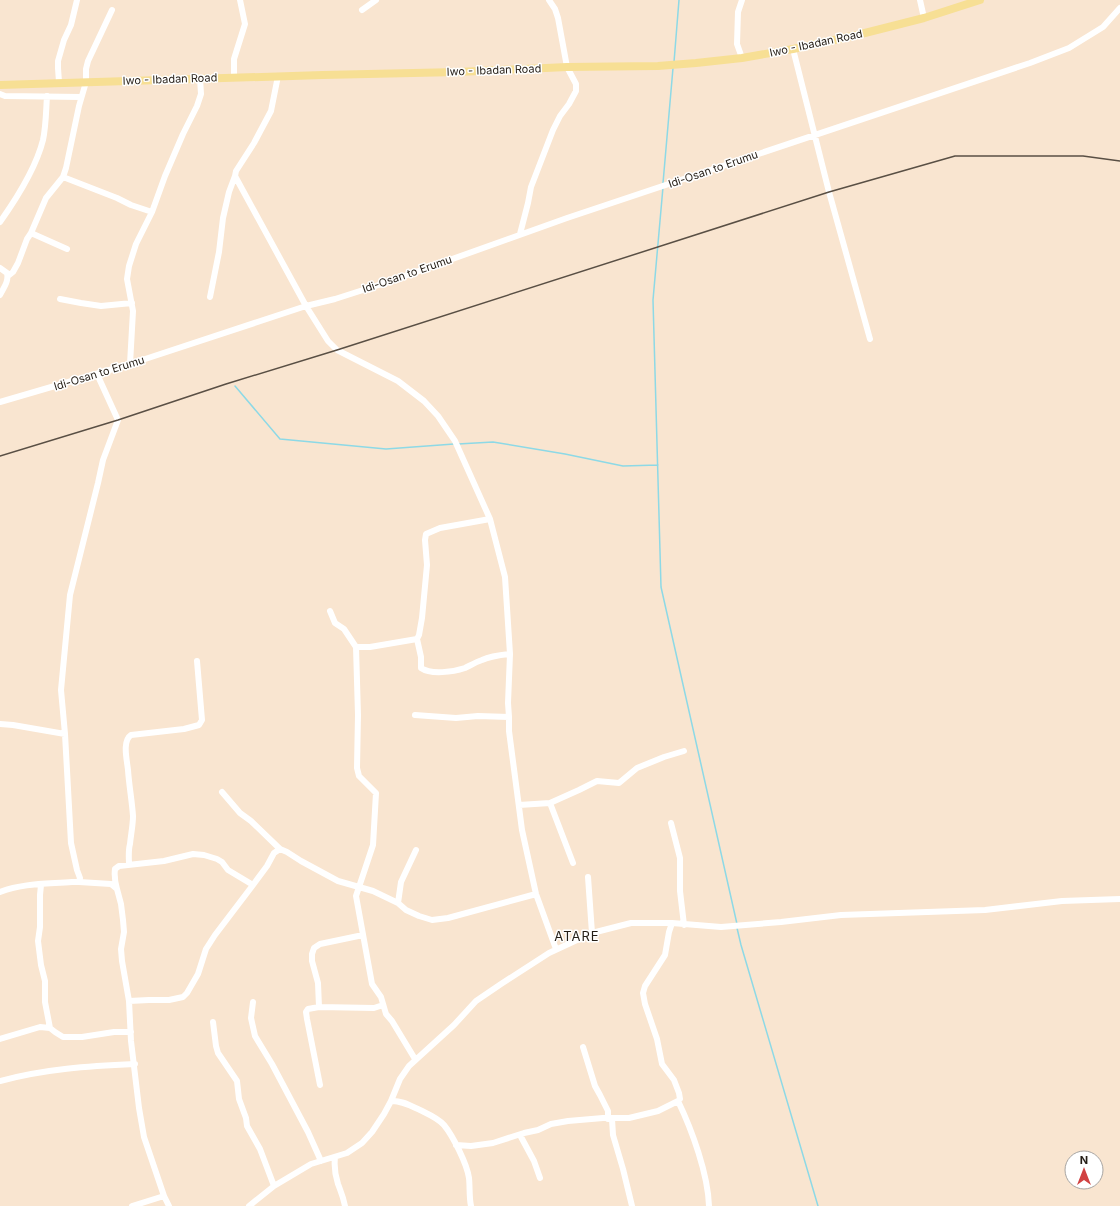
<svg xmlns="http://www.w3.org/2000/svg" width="1120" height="1206" font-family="Inter,sans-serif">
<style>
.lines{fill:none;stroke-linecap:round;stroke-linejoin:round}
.stream{stroke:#8dd9e6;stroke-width:1.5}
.minor{stroke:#fff;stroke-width:6}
.major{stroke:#f7df94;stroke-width:8}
.rail{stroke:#594f44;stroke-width:1.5}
.labels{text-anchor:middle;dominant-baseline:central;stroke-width:3;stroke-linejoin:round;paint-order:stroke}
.street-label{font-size:11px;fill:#251e16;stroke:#fff}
.quarter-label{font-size:13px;letter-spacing:1px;fill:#251e16;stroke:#fff}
</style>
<rect width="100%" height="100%" fill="#f9e5d0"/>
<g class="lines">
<path class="stream" d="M674 62 679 0
M663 183 673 68
M663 187 653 300 661 587 737 924
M235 386 280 439 386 449 454 444
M458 444 493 442 565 454 623 466 658 465
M737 928 741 945 818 1206"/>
<path class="minor" d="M742 0 738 12 737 44 742 58
M920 0 924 18
M362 10 376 0
M793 49 829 192 870 339
M278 76 271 111 254 143 236 171 235 176 306 306 328 341 337 350 398 381 424 401 438 416 455 441 490 519 505 577 510 654 508 703 509 717V731L522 830 536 894 556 949
M234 77V59L245 24 240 0
M59 82 58 68V61L64 40 71 25 77 0
M0 94 5 96 81 97
M63 177 117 198 131 205 152 212
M0 222C17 198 36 168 43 140 46 126 46 111 47 96
M31 233 67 249
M520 234 528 203 531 187 553 130 560 116 569 104 576 91V84L567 67 558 18 555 9 549 0
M0 268 7 273C9 281 4 287 0 295
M8 276 13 272 18 263 27 239 31 233 46 198 63 177 66 168 79 106 86 82V69L88 61 112 10
M210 297 219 252 223 218 229 192 235 176
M60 299 81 303 101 306 132 303
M130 364 133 311 127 279 129 266 136 244 152 212 165 176 183 134 197 106 201 94 200 78
M0 402 130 364 306 306 335 299 388 282 567 218 1030 63 1069 48 1103 27 1120 8
M330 611 335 623 344 629 356 647H370L417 639 419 635 422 618 427 565 425 540 426 534 440 528 490 519
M417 639 421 657V668C431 675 453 672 465 668 471 665 476 662 482 660 491 656 501 655 510 654
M356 647 358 715 357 768 359 776 376 793 373 845 356 896 372 984 381 997 386 1014 392 1021 415 1059
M415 715 456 718 478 716 509 717
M0 724 13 725 65 734 61 690 70 595 98 483 103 460 118 420 97 374
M65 734 71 843 77 870 80 878 79 882 111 884 117 889 121 904 123 920 124 932 121 949 122 961 129 1001 131 1041 139 1108 144 1137 164 1196 169 1206
M222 792 240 813 251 821 280 849 287 852 301 861 338 881 373 891 398 903 406 910 419 916 432 920 448 918 536 894
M550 803 573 863
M519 805 550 803 579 790 597 781 619 783 637 768 664 757 684 751
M671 823 680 858V891L684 925
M129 865C129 858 128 851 130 844 131 834 133 825 133 816 132 801 129 785 128 770 127 760 122 741 131 735L184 729 199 725 202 720 197 661
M588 877 592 933
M41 885 40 895V927L38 941 41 965 45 981V1002L50 1028
M117 889C115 882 114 876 115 869L119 866 164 861 193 854 204 855 217 859 222 862 228 870 253 885
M0 892C22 883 49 884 72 882H79
M398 903 401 882 416 850
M129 1001 149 1000H169L183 997 187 993 198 974 206 949 215 935 253 885 267 866 274 853 280 849
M253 1002 251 1018 255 1036 272 1064 308 1132 321 1161
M319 1007 318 983 312 961V954L314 948 320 944 363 935
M213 1022 216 1046 218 1053 237 1081 239 1099 246 1118 247 1126 260 1149 274 1186
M0 1039 40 1027 50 1028 55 1032 63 1037H82L114 1032H131
M583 1047 595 1086 600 1095 608 1111V1119
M0 1081C45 1069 88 1066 135 1064
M320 1085 307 1019 306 1012 308 1009 319 1007 374 1008 383 1005
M391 1101C401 1100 411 1106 420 1110 428 1114 438 1118 444 1125 453 1136 467 1164 469 1178 470 1187 469 1197 471 1206
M678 1101C692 1130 708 1174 709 1206
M612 1119 613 1135 623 1169 632 1206
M520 1135 534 1161 540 1178
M456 1145 471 1146 493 1143 524 1133 538 1130 551 1124 568 1121 603 1118H629L658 1111 678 1101 680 1099 679 1093 674 1080 662 1064 657 1039 645 1004 643 993 645 986 665 955 669 932 672 923
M335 1157C334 1166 335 1175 338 1184 341 1192 343 1196 345 1206
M132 1206 164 1196
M249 1206 274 1186 311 1164 347 1153 362 1143 372 1132 384 1114 391 1101 400 1079 409 1066 454 1025 476 1001 501 984 549 953 592 933 631 923H672L721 927 781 922 841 915 985 910 1062 901 1120 899"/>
<path class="major" d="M0 85 323 75 458 72 567 67 658 66 696 63 742 58 793 49 857 35 924 18 980 0"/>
<path class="rail" d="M0 456 118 420 226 384 337 350 829 192 955 156H1083L1120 161"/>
</g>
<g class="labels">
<g class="street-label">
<text transform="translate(816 43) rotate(-12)">Iwo - Ibadan Road</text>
<text transform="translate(494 70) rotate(-2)">Iwo - Ibadan Road</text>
<text transform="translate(170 79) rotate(-2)">Iwo - Ibadan Road</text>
<text transform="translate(713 169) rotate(-19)">Idi-Osan to Erumu</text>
<text transform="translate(407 274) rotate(-19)">Idi-Osan to Erumu</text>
<text transform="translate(99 373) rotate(-17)">Idi-Osan to Erumu</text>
</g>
<g class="quarter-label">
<text x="577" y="936">ATARE</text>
</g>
</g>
<g transform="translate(1084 1170)"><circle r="19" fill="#ffffff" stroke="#a8a5a2"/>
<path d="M0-3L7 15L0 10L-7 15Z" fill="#d14242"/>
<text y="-6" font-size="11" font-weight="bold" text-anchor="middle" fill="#251e16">N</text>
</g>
</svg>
